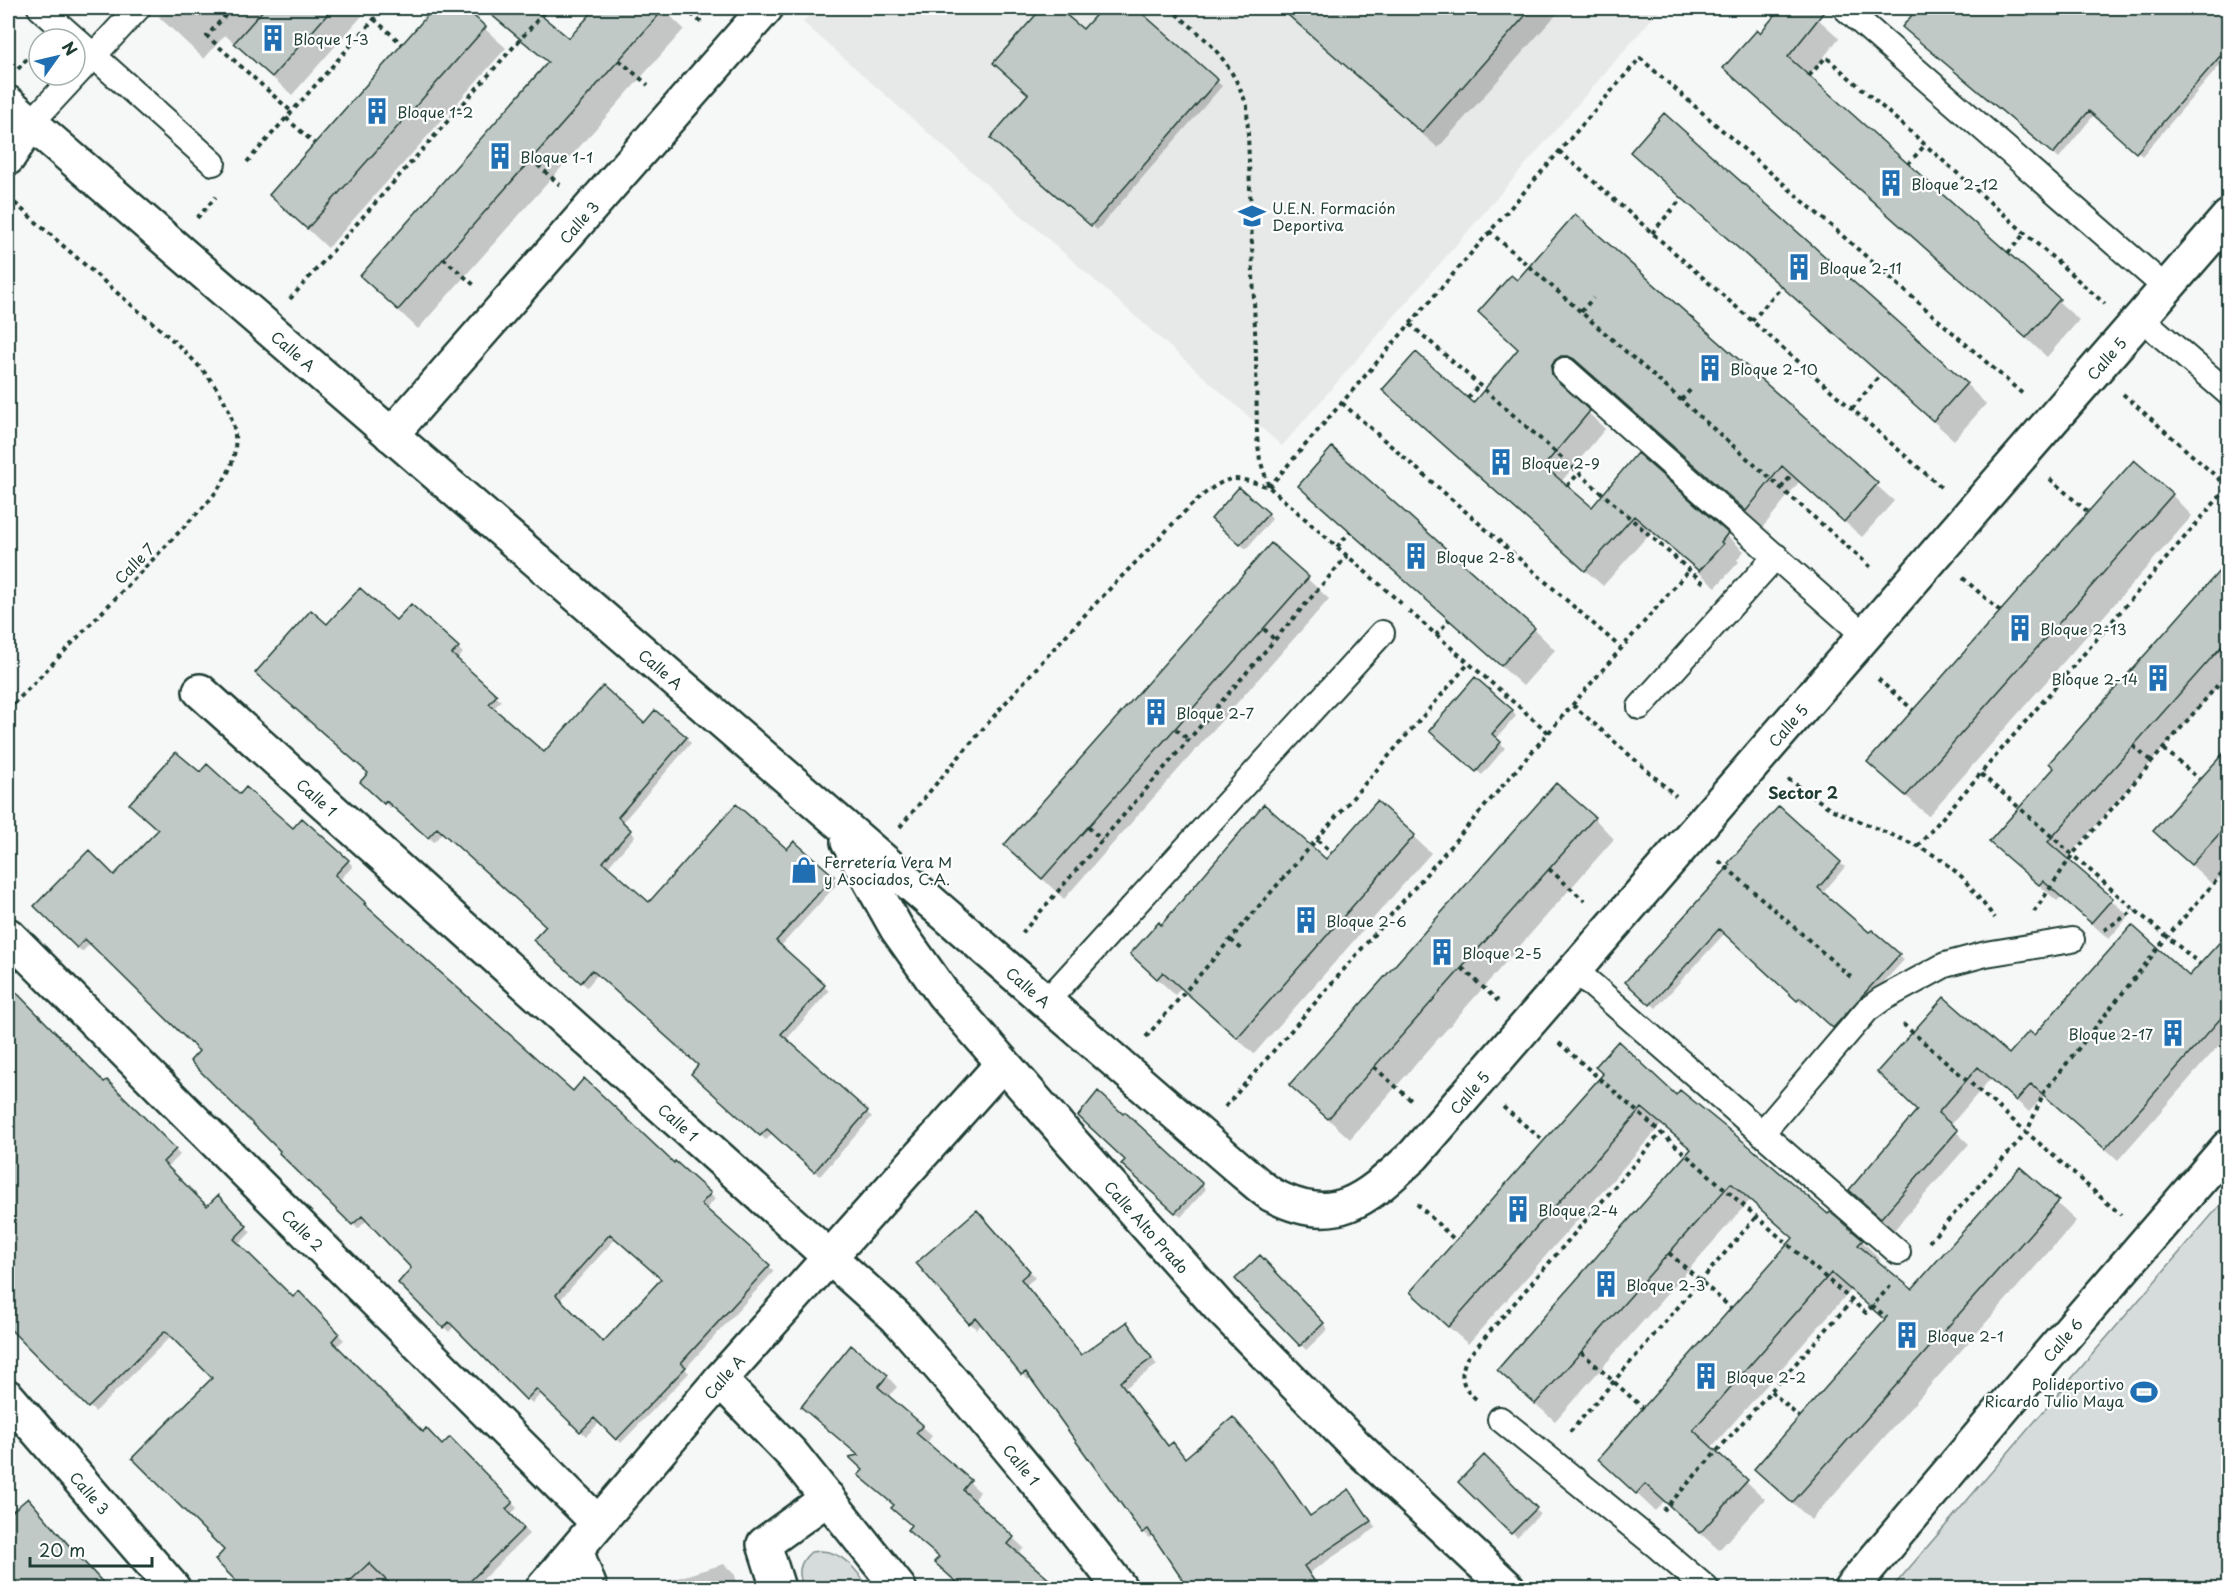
<svg xmlns="http://www.w3.org/2000/svg" width="2236" height="1596" font-family="'Playpen Sans',sans-serif">
<style>
.built{fill:#e6e9e8}
.green{fill:#d6dcdb;stroke:#7a8c88;stroke-width:1.5}
.shadow{fill:#0003;fill-rule:evenodd}
.building{fill:#c0c9c6;stroke:#1f3d34;stroke-width:1.5;fill-rule:evenodd}
.lines{fill:none;stroke-linecap:round;stroke-linejoin:round}
.lane-casing{stroke:#1f3d34;stroke-width:28}
.street-casing{stroke:#1f3d34;stroke-width:38}
.path{stroke:#1f3d34;stroke-width:4;stroke-dasharray:4.5 4.5;stroke-linecap:butt}
.lane{stroke:#fff;stroke-width:24}
.street{stroke:#fff;stroke-width:33}
.labels{text-anchor:middle;dominant-baseline:central;stroke-width:4.5;stroke-linejoin:round;paint-order:stroke}
.poi-label{font-size:15px;fill:#1f3d34;stroke:#fff;text-anchor:start}
.street-label{font-size:15px;fill:#1f3d34;stroke:#fff}
.neighbourhood-label{font-size:16px;font-weight:bold;fill:#1f3d34;stroke:#fff}
</style>
<rect width="100%" height="100%" fill="#f6f7f7"/>
<filter id="ink" filterUnits="userSpaceOnUse"><feTurbulence type="fractalNoise" baseFrequency=".0167" numOctaves="2"/><feDisplacementMap in="SourceGraphic" scale="12" xChannelSelector="R" yChannelSelector="G"/><feConvolveMatrix kernelMatrix="1 2 1 2 8 2 1 2 1" color-interpolation-filters="sRGB"/></filter>
<g filter="url(#ink)">
<path class="built" d="M816 8H1661L1282 446 803 22Z"/>
<path class="green" d="M2228 1196V1588H1892Z
M820 1551C843 1551 857 1571 869 1588H803C798 1573 798 1563 811 1552Z"/>
<path class="shadow" d="M167 8H369L292 95 225 35 204 59 159 17Z
M436 8H462L506 48 328 248 271 195Z
M501 8H529L569 41 598 8H662L684 29 418 329 362 276 549 64 494 15Z
M1044 8H1056L1084 31 1104 8H1133L1222 86 1097 230 997 143 1030 94 995 63Z
M1280 8H1562L1438 148Z
M1783 8H1806L1839 38 1808 77 2079 320 2047 357 1725 68 1761 35Z
M1920 8H2228V56L2142 156 2094 115 2059 158 1904 27Z
M1653 172 1966 384 1986 404 1954 440Z
M1575 216 1894 501 1862 537 1799 482 1763 527 1593 376 1587 373H1578L1568 384V393L1605 429 1561 482 1592 509 1638 455 1744 551 1737 560 1739 562 1716 587 1651 532 1603 586 1401 407 1474 405 1520 350 1517 282Z
M2228 462V473L2223 468Z
M1300 486 1534 629 1555 650 1523 686Z
M2172 495 2192 516 1928 816 1869 762Z
M1268 514 1272 519 1246 549 1217 524Z
M1271 545 1329 599 1064 899 1006 845Z
M2228 563V675L2066 859 2129 916 2109 939 2061 897 2057 901 1991 842Z
M397 622 458 648 463 653 457 660 501 701 493 709 544 754 645 725 686 738 691 743 622 823 635 836 607 868 649 904 787 851 794 843 838 883 780 947 829 991 786 1040 872 1117 820 1176 773 1133 766 1140 698 1079 700 1066 598 974 587 987 540 945 548 926 443 832 434 842 392 805 390 808 362 782 370 773 327 626Z
M1512 711 1516 716 1496 739 1505 748 1482 775 1436 735Z
M2228 748V867L2213 885 2155 831Z
M200 775 240 796 293 831 348 861 353 866 339 881 368 910 573 1093 674 1165 710 1194 715 1199 705 1210 774 1271 685 1369 689 1373 621 1443 600 1422 586 1436 542 1393 532 1403 454 1326 449 1332 400 1283 413 1268 368 1219 358 1229 281 1153 283 1151 201 1051 91 943 82 952 36 906 115 877 159 830ZM616 1238 662 1279 603 1344 559 1301Z
M1377 803 1431 853 1254 1054 1181 988 1175 995 1149 971 1161 927 1326 861Z
M1594 818 1614 839 1350 1139 1291 1085Z
M1840 863 1845 867 1822 894 1870 935 1872 932 1904 960 1838 1032 1805 1002 1803 1005 1725 933 1656 1008 1627 982 1732 865Z
M2228 934V1035L2118 1160 2045 1095 2029 1112 1991 1078 1950 1126 1969 1144 1894 1230 1863 1202 1919 1110 1879 1072 2010 1056 2034 1037 2189 979Z
M8 986 104 1084 107 1082 180 1155 167 1168 207 1208 218 1198 251 1232 238 1245 293 1299 299 1293 344 1340 336 1347 423 1434 442 1447 450 1439 517 1508 510 1515 529 1534 474 1588H246L217 1560 226 1550 214 1378 171 1336 95 1412 8 1325Z
M1605 1074 1676 1097 1862 1241 1880 1259 1878 1262 1913 1291 2020 1169 2076 1221 1811 1520 1756 1469 1886 1321 1851 1290 1711 1448 1765 1499 1719 1550 1664 1501 1655 1511 1600 1459 1794 1239 1750 1200 1555 1421 1517 1388 1692 1151 1661 1125 1468 1344 1430 1311Z
M1125 1114 1206 1189 1181 1217 1123 1164 1127 1160 1123 1116Z
M983 1218 1035 1278 1026 1285 1082 1357 1132 1330 1157 1365 1125 1388 1169 1447 1186 1460 1271 1462 1311 1517 1349 1491 1354 1497 1376 1528 1309 1573 1320 1588H1190L1154 1535 1149 1538 1143 1532 1032 1377 1028 1380 1022 1374 982 1324 976 1329 970 1323 919 1263Z
M1260 1257 1328 1329 1306 1350 1238 1279Z
M887 1376 897 1387 888 1397 932 1436 926 1444 980 1492 973 1501 1024 1548 1018 1554 1057 1588H954L951 1585 955 1580 940 1558 909 1530 912 1526 864 1471 859 1456 803 1407Z
M1484 1457 1540 1514 1517 1537 1461 1482Z
M27 1500 33 1506 107 1588H8V1517Z
M724 1564 735 1575 738 1588H658L657 1584Z"/>
<path class="building" d="M265 8H333L272 77 234 43Z
M434 8H465L486 27 307 229 269 195Z
M483 8H532L569 38 596 8H665L398 310 360 276 548 62Z
M1042 8H1058L1083 29 1102 8H1136L1218 80 1091 226 990 138 1028 94 993 63Z
M1280 8H1532L1422 133Z
M1781 8H1827L1788 57 2060 299 2026 338 1723 68 1757 30 1760 33Z
M1918 8H2229V46L2136 153 2089 111 2053 154 1902 27Z
M1664 113 1967 383 1933 421 1630 152Z
M1575 214 1878 483 1844 522 1782 466 1746 511 1574 359 1568 356H1561L1555 360 1551 367 1552 375 1590 411 1544 466 1592 507 1637 453 1728 533 1721 542 1723 544 1699 571 1634 516 1585 571 1382 390 1416 352 1473 403 1518 349 1478 312 1511 275 1517 280Z
M1332 447 1535 628 1501 666 1298 486Z
M2134 460 2173 494 1906 796 1867 762Z
M1239 487 1269 513 1240 545 1211 519Z
M1271 543 1309 577 1042 879 1004 845Z
M2229 560V638L2048 842 2113 898 2091 923 2043 881 2039 885 1989 842 2054 768 2049 763Z
M360 588 396 620 411 604 459 647 452 654 497 695 489 704 544 752 603 686 644 723 655 710 687 737 618 817 631 830 603 862 649 902 736 804 787 849 794 841 834 876 776 941 825 985 781 1034 868 1111 814 1172 767 1129 760 1136 691 1074 698 1065 592 970 581 983 533 940 546 926 437 828 428 838 386 801 384 804 360 782 368 773 255 673 311 610 327 624Z
M1475 677 1513 710 1492 734 1501 742 1476 772 1429 731Z
M2229 747V823L2191 865 2153 831Z
M176 752 200 772 207 764 240 794 246 787 293 828 302 818 349 860 335 875 366 903 364 904 573 1091 584 1078 674 1163 675 1161 711 1193 701 1204 770 1265 681 1363 686 1367 616 1440 594 1418 580 1432 536 1389 526 1400 449 1322 443 1328 398 1283 411 1268 362 1216 352 1225 279 1153 280 1151 190 1061 199 1051 85 939 77 948 34 906 89 850 114 875 158 830 129 804ZM610 1234 661 1279 603 1342 556 1295Z
M1556 783 1595 817 1328 1119 1289 1085Z
M1377 801 1415 835 1237 1038 1163 972 1157 979 1130 954 1159 922 1161 925 1264 804 1326 859Z
M1779 806 1841 862 1818 888 1869 932 1872 930 1900 954 1833 1028 1800 998 1797 1001 1719 929 1650 1005 1625 982 1730 865 1728 863Z
M2132 925 2189 976 2229 932V1009L2105 1149 2031 1084 2016 1101 1978 1067 1938 1113 1958 1130 1881 1218 1849 1190 1917 1110 1877 1072 1944 997 2009 1054 2029 1031 2034 1035Z
M8 984 104 1082 107 1080 176 1149 163 1162 207 1206 218 1195 247 1226 234 1239 293 1297 299 1291 339 1333 332 1341 423 1432 426 1428 442 1445 450 1437 513 1502 506 1509 524 1528 463 1588H394L369 1563 343 1588H243L215 1560 224 1550 132 1458 212 1378 165 1331 88 1408 8 1327Z
M1618 1041 1676 1095 1680 1090 1750 1147 1828 1214 1830 1212 1863 1240 1858 1245 1912 1289 2020 1167 2059 1201 1792 1503 1754 1469 1885 1320 1831 1273 1693 1430 1748 1480 1700 1533 1645 1484 1636 1494 1598 1459 1793 1238 1731 1183 1535 1404 1497 1370 1691 1149 1642 1108 1448 1327 1410 1292 1603 1074 1595 1067Z
M1098 1091 1123 1114 1125 1112 1203 1184 1175 1213 1121 1164 1125 1160 1078 1116Z
M977 1210 1030 1271 1021 1279 1081 1355 1127 1322 1152 1358 1120 1382 1168 1446 1173 1442 1185 1458 1233 1417 1270 1461 1271 1460 1310 1516 1349 1489 1371 1521 1304 1566 1319 1588H1188L1148 1529 1142 1533 1026 1372 1021 1375 976 1318 969 1324 916 1263Z
M1260 1255 1324 1323 1300 1346 1235 1279Z
M851 1345 888 1375 878 1387 923 1425 916 1433 971 1480 963 1490 1014 1537 1008 1544 1059 1588H963L934 1562 939 1557 907 1530 911 1525 891 1508 894 1505 858 1475 863 1470 849 1457 858 1455 801 1407Z
M1484 1455 1537 1508 1511 1534 1458 1482Z
M28 1498 73 1550 108 1588H8V1515Z"/>
<g class="lines">
<defs>
<path id="lane" d="M40 8 75 39
M1846 9 2166 288
M75 39 213 163
M31 123 138 8
M2141 318 2228 393
M1565 370 1865 636
M1640 707 1776 556
M1575 970 1898 1252
M1046 1002 1382 633
M1762 1133 1867 1010 1882 999 1945 965 1986 954 2072 940
M1500 1419 1659 1548 1706 1588"/>
<g id="street">
<path id="s1" d="M8 103 1243 1172C1252 1179 1262 1189 1272 1195 1337 1229 1367 1198 1414 1155L2228 217"/>
<path d="M8 158 31 123"/>
<path id="s2" d="M391 435 766 8"/>
<path id="s3" d="M200 691 896 1317C974 1405 1049 1494 1120 1588"/>
<path id="s4" d="M848 842 897 929 943 994 1072 1142 1220 1308 1357 1447 1508 1588"/>
<path id="s5" d="M8 935 598 1523"/>
<path d="M720 1380 792 1454 899 1588"/>
<path id="s6" d="M8 1397 173 1588"/>
<path d="M576 1550 590 1588"/>
<path id="s7" d="M543 1588 720 1380 1003 1063"/>
<path d="M778 1588 764 1544 828 1498"/>
<path id="s8" d="M1851 1588 2032 1374 2228 1147"/>
</g>
</defs>
<use href="#lane" class="lane-casing"/>
<use href="#street" class="street-casing"/>
<path class="path" d="M232 8 207 36 292 112
M684 8 703 24
M1169 8C1208 40 1229 57 1247 106L1256 357 1257 437 1260 460 1269 487
M374 19 402 44
M619 60 648 85
M18 69 37 47
M1809 76 1826 57 2105 304
M286 118 314 143
M1559 151 1943 489
M531 159 560 185
M247 162 384 8
M1908 164 1925 145
M8 197C46 231 84 264 122 297 157 327 215 370 230 414 243 450 231 474 208 502L8 710
M197 218 216 197
M1489 231 1874 570
M1652 233 1682 198
M2008 253 2025 233
M443 258 474 285
M290 299 548 8
M1581 312 1593 298
M1752 321 1782 286
M1410 324 1705 584
M2123 394 2228 487
M1468 398 1479 385
M1681 400 1693 387
M1342 403 1621 648
M1852 409 1881 374
M2050 479 2088 512
M1567 486 1579 473
M1269 487 1640 58 2025 396
M1781 488 1792 475
M1337 547 1350 532
M1963 578 2000 611
M1409 611 1549 733
M1264 629 1275 640
M1436 635 1449 620
M2221 647 2228 654
M1878 679 1913 710
M1573 705 1676 796
M1176 729 1189 740
M2133 746 2152 762
M2164 749 2199 779
M1981 774 2135 910 2200 964
M1788 779 1831 809 1918 846 1942 860 1962 877 1995 918
M900 827C980 731 1061 636 1150 548 1169 529 1200 491 1225 481 1238 475 1256 484 1269 487L1402 604
M1088 827 1102 840
M1317 840 1331 852
M1918 846 2228 487
M1719 861 1853 979
M1549 869 1585 901
M2034 912 2073 854 2228 673
M2104 930 2135 910
M1022 933 1347 556
M1231 940 1244 951
M1462 968 1498 1001
M1903 1024 2121 1215
M1146 1037 1469 663
M1559 1043 1866 1313 1892 1284
M1374 1067 1412 1101
M1225 1107 1689 570
M1503 1107 1544 1141
M1417 1204 1456 1241
M1929 1242 2027 1132 2044 1092 2167 937 2228 867
M1669 1253 1731 1308
M1872 1305 1887 1318
M1581 1352 1643 1408
M1771 1391 1799 1417
M1476 1399C1461 1386 1459 1375 1467 1358L1661 1133
M1570 1432 1756 1217
M1663 1511 1851 1302"/>
<use href="#lane" class="lane"/>
<use href="#street" class="street"/>
</g>
</g>
<defs>
<symbol id="building-bare" viewBox="-9 -9 18 18"><path d="M-4-6H4V6H1V3H-1V6H-4ZM-2.5-4.3h1.7v1.8h-1.7ZM.8-4.3h1.7v1.8H.8ZM-2.5-1h1.7V.8h-1.7ZM.8-1h1.7V.8H.8Z" fill="#1f6fb2" stroke="#fff" stroke-width="2.5" paint-order="stroke"/></symbol>
<symbol id="school-bare" viewBox="-9 -9 18 18"><path d="M0-5L7-2L0 1L-7-2ZM-4 1L0 2.5L4 1V4Q0 6-4 4Z" fill="#1f6fb2" stroke="#fff" stroke-width="2.5" paint-order="stroke"/></symbol>
<symbol id="shop-bare" viewBox="-9 -9 18 18"><path d="M-5-2.5h2.3a2.7 3.5 0 0 1 5.4 0H5L5.5 6h-11ZM-1.5-2.5h3a1.5 2.3 0 0 0-3 0Z" fill="#1f6fb2" stroke="#fff" stroke-width="2.5" paint-order="stroke"/></symbol>
<symbol id="stadium-bare" viewBox="-9 -9 18 18"><path d="M0-5a6.5 5 0 1 0 0 10a6.5 5 0 1 0 0-10ZM-3.5-1.8h7v3.6h-7Z" fill="#1f6fb2" stroke="#fff" stroke-width="2.5" paint-order="stroke"/></symbol>
</defs>
<g fill-rule="evenodd">
<use href="#building-bare" x="254" y="19" width="38" height="38"/>
<use href="#building-bare" x="358" y="92" width="38" height="38"/>
<use href="#building-bare" x="481" y="137" width="38" height="38"/>
<use href="#building-bare" x="1872" y="164" width="38" height="38"/>
<use href="#school-bare" x="1233" y="197" width="38" height="38"/>
<use href="#building-bare" x="1780" y="248" width="38" height="38"/>
<use href="#building-bare" x="1691" y="349" width="38" height="38"/>
<use href="#building-bare" x="1482" y="443" width="38" height="38"/>
<use href="#building-bare" x="1397" y="537" width="38" height="38"/>
<use href="#building-bare" x="2001" y="609" width="38" height="38"/>
<use href="#building-bare" x="2139" y="659" width="38" height="38"/>
<use href="#building-bare" x="1137" y="693" width="38" height="38"/>
<use href="#shop-bare" x="785" y="851" width="38" height="38"/>
<use href="#building-bare" x="1287" y="901" width="38" height="38"/>
<use href="#building-bare" x="1423" y="933" width="38" height="38"/>
<use href="#building-bare" x="2154" y="1014" width="38" height="38"/>
<use href="#building-bare" x="1499" y="1190" width="38" height="38"/>
<use href="#building-bare" x="1587" y="1265" width="38" height="38"/>
<use href="#building-bare" x="1888" y="1316" width="38" height="38"/>
<use href="#building-bare" x="1687" y="1357" width="38" height="38"/>
<use href="#stadium-bare" x="2125" y="1373" width="38" height="38"/>
</g>
<g class="labels">
<g class="poi-label">
<text x="293" y="38">Bloque 1-3</text>
<text x="397" y="111">Bloque 1-2</text>
<text x="520" y="156">Bloque 1-1</text>
<text x="1911" y="183">Bloque 2-12</text>
<text x="1272" y="207">U.E.N. Formación<tspan x="1272" dy="17">Deportiva</tspan></text>
<text x="1819" y="267">Bloque 2-11</text>
<text x="1730" y="368">Bloque 2-10</text>
<text x="1521" y="462">Bloque 2-9</text>
<text x="1436" y="556">Bloque 2-8</text>
<text x="2040" y="628">Bloque 2-13</text>
<text x="2138" y="678" text-anchor="end">Bloque 2-14</text>
<text x="1176" y="712">Bloque 2-7</text>
<text x="824" y="861">Ferretería Vera M<tspan x="824" dy="17">y Asociados, C.A.</tspan></text>
<text x="1326" y="920">Bloque 2-6</text>
<text x="1462" y="952">Bloque 2-5</text>
<text x="2153" y="1033" text-anchor="end">Bloque 2-17</text>
<text x="1538" y="1209">Bloque 2-4</text>
<text x="1626" y="1284">Bloque 2-3</text>
<text x="1927" y="1335">Bloque 2-1</text>
<text x="1726" y="1376">Bloque 2-2</text>
<text x="2124" y="1383" text-anchor="end">Polideportivo<tspan x="2124" dy="17">Ricardo Tulio Maya</tspan></text>
</g>
<g class="street-label">
<text stroke="none"><textPath href="#s2" startOffset="284">Calle 3</textPath></text>
<text stroke="none"><textPath href="#s1" startOffset="378">Calle A</textPath></text>
<text stroke="none"><textPath href="#s1" startOffset="2888">Calle 5</textPath></text>
<text transform="translate(134 563) rotate(-46)">Calle 7</text>
<text stroke="none"><textPath href="#s1" startOffset="864">Calle A</textPath></text>
<text stroke="none"><textPath href="#s1" startOffset="2402">Calle 5</textPath></text>
<text stroke="none"><textPath href="#s3" startOffset="158">Calle 1</textPath></text>
<text stroke="none"><textPath href="#s1" startOffset="1350">Calle A</textPath></text>
<text stroke="none"><textPath href="#s1" startOffset="1916">Calle 5</textPath></text>
<text stroke="none"><textPath href="#s3" startOffset="644">Calle 1</textPath></text>
<text stroke="none"><textPath href="#s4" startOffset="489">Calle Alto Prado</textPath></text>
<text stroke="none"><textPath href="#s5" startOffset="417">Calle 2</textPath></text>
<text stroke="none"><textPath href="#s8" startOffset="326">Calle 6</textPath></text>
<text stroke="none"><textPath href="#s7" startOffset="278">Calle A</textPath></text>
<text stroke="none"><textPath href="#s3" startOffset="1130">Calle 1</textPath></text>
<text stroke="none"><textPath href="#s6" startOffset="126">Calle 3</textPath></text>
</g>
<g class="neighbourhood-label">
<text x="1803" y="792">Sector 2</text>
</g>
</g>
<rect width="2236" height="1596" fill="none" stroke="#fff" stroke-width="30"/>
<rect x="15" y="15" width="2206" height="1566" fill="none" stroke="#1f3d34" stroke-width="2" filter="url(#ink)"/>
<g transform="translate(57 57) rotate(56)"><circle r="28" fill="#ffffff" stroke="#a5b1ae" stroke-width="1.5"/>
<path d="M0-4.5L10 22L0 15L-10 22Z" fill="#1f6fb2"/>
<text y="-9" font-size="16" font-weight="bold" text-anchor="middle" fill="#1f3d34">N</text>
</g>
<path d="M30 1557v9h122v-9" fill="none" stroke="#1f3d34" stroke-width="3"/>
<text x="39" y="1557" font-size="18" fill="#1f3d34" stroke="#ffffff" stroke-width="4.5" paint-order="stroke">20 m</text>
</svg>
